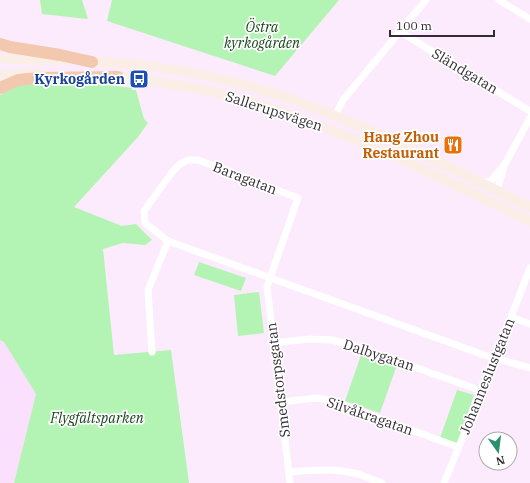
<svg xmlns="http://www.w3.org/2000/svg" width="530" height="483" font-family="'IBM Plex Serif',serif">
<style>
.built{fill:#fae0fc}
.green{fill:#b3f3b3}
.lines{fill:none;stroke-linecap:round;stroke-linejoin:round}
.minor{stroke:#fff;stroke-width:7}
.secondary{stroke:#fbeee7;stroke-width:10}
.motorway{stroke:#f2c8ae;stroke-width:12}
.labels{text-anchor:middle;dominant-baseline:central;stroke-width:3.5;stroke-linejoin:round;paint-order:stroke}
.park-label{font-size:14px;font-style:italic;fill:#17451b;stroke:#fff}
.street-label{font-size:14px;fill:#342c34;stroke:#fff}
.transit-label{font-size:14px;font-weight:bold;fill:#164399;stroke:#fff;text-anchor:end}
.food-label{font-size:14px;font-weight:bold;fill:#c56008;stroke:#fff;text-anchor:end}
</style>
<rect width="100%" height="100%" fill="#fcebfd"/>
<path class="built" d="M0 340 4 342 36 394 14 483H0Z"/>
<path class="green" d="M40 0H82L88 19 42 14Z
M112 0H339L275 76 107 21Z
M32 83H91L132 88V90H136L144 119 148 123 138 137 74 207 122 226 136 224 152 240 145 245 123 243 103 249 114 355 171 350 189 483H14L36 394 4 342 0 340V95L16 86Z
M199 262 246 278 241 291 194 275Z
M259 292 264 333 238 336 234 295Z
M362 352 397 365 380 413 345 401Z
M457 390 474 395 457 444 440 438Z"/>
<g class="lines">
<path class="minor" d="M499 0 530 19
M399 31 530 111
M335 116 343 100 426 0
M481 182H489L492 180 505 164 530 118
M497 190 504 168
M511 317 530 324
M273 343 309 339 332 340 355 346 482 391
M152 352 148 290 168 241
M280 402 317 398 329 400 458 447
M289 472C312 470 336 468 358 474 366 477 374 480 382 483
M290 483 267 287 270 278 298 198 198 160H188L180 164 173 171 144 211 145 223 168 241 484 355 530 368
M444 483 495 358 530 268"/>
<path class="secondary" d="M0 59 65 60
M85 61C157 64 229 77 296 101 377 130 453 169 530 207
M0 75 41 73
M111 76 139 79 200 89 251 101 282 112 379 148 530 221"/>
<path class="motorway" d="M0 44 10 47 60 55 92 62
M0 88 18 80 38 78 118 77"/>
</g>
<defs>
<symbol id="bus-square" viewBox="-11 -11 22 22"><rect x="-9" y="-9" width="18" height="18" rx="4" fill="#1a4fb4" stroke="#fff"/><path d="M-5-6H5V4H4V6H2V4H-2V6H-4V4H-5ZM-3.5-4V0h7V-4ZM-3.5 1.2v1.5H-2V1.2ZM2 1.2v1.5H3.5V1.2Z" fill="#fff"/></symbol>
<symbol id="restaurant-square" viewBox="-11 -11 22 22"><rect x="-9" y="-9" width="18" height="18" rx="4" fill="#e8710a" stroke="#fff"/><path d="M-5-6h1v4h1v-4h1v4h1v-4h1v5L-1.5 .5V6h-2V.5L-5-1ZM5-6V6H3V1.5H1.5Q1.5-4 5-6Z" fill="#fff"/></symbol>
</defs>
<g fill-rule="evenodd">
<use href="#bus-square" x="128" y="68" width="22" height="22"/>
<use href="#restaurant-square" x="442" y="134" width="22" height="22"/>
</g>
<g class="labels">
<g class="park-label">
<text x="262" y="27">Östra<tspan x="262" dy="16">kyrkogården</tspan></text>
<text x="97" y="418">Flygfältsparken</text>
</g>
<g class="street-label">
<text transform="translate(465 71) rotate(31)">Sländgatan</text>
<text transform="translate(274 111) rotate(18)">Sallerupsvägen</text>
<text transform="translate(245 178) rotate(21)">Baragatan</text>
<text transform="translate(379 355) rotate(18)">Dalbygatan</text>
<text transform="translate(487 376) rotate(-68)">Johanneslustgatan</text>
<text transform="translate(278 380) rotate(-97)">Smedstorpsgatan</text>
<text transform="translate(370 416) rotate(19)">Silvåkragatan</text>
</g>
<g class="transit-label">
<text x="125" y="79">Kyrkogården</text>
</g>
<g class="food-label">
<text x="439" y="137">Hang Zhou<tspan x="439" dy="16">Restaurant</tspan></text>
</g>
</g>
<g transform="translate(498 451) rotate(166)"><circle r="19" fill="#ffffff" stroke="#aeabae"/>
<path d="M0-3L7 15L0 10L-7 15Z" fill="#2c906c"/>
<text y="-6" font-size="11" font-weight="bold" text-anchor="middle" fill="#342c34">N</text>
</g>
<path d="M390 30v6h104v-6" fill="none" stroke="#342c34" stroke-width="2"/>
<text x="396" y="30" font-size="12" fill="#342c34" stroke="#ffffff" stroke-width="3" paint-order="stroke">100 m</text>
</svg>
